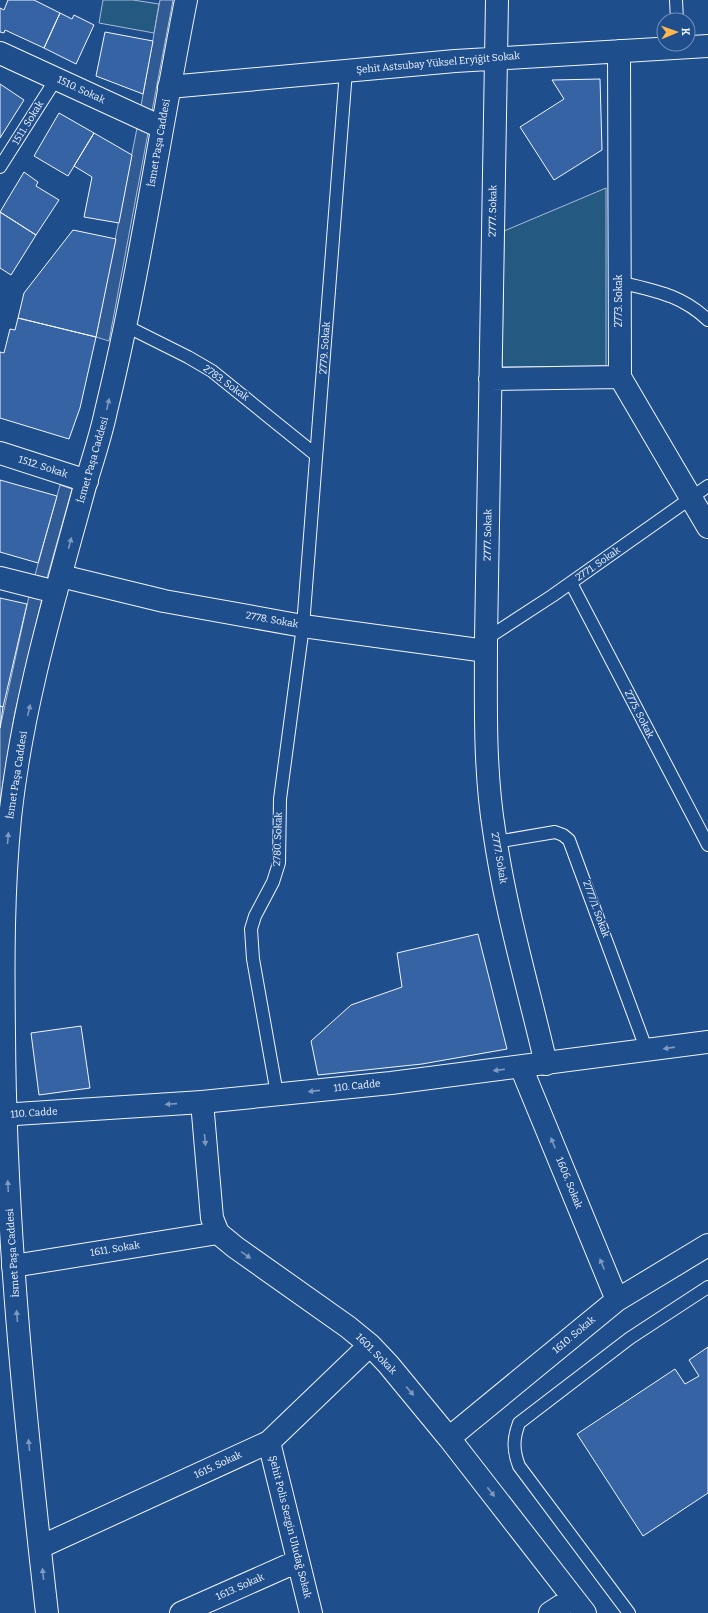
<svg xmlns="http://www.w3.org/2000/svg" width="708" height="1613" font-family="Bitter,serif">
<style>
.green{fill:#245a82;stroke:#a8bbd7}
.parking{fill:#305b95;stroke:#a8bbd7}
.building{fill:#3563a3;stroke:#f2f6ff}
.lines{fill:none;stroke-linecap:round;stroke-linejoin:round}
.lane-casing{stroke:#f2f6ff;stroke-width:14}
.street-casing{stroke:#f2f6ff;stroke-width:24}
.secondary-casing{stroke:#f2f6ff;stroke-width:24}
.lane{stroke:#1f4e8c;stroke-width:12}
.street{stroke:#1f4e8c;stroke-width:22}
.secondary{stroke:#1f4e8c;stroke-width:22}
.oneway{fill:#7e9ac0}
.labels{text-anchor:middle;dominant-baseline:central;stroke-width:3;stroke-linejoin:round;paint-order:stroke}
.street-label{font-size:10px;fill:#f2f6ff;stroke:#1f4e8c}
</style>
<rect width="100%" height="100%" fill="#1f4e8c"/>
<path class="green" d="M103 0H133L159 4 154 33 99 23Z
M606 188V366L502 367 504 231Z"/>
<path class="parking" d="M160 0H173L152 111 141 106Z
M137 128 148 133 109 341 96 337Z
M60 485 72 489 47 578 35 575Z
M29 596 42 599 15 712 0 801V728Z"/>
<path class="building" d="M8 0H34L60 13 44 48 5 30 4 33 0 32V8L4 10Z
M60 13 72 19 74 15 94 25 76 64 44 48Z
M105 32 153 41 143 94 96 76Z
M600 79 602 150 554 180 520 127 564 99 552 80Z
M0 84 24 100 0 138Z
M59 113 94 133 68 176 34 156Z
M94 133 132 155 119 223 84 217 92 177 74 166Z
M24 172 38 182 36 186 59 200 36 235 0 212Z
M0 212 36 235 11 275 0 268Z
M73 230 116 239 96 337 18 318 24 293Z
M18 318 96 337 80 408 69 439 0 418V352L4 353 10 329 15 330Z
M0 480 57 496 38 563 0 552Z
M0 598 27 604 3 707 0 706Z
M0 706 3 707 0 728Z
M478 934 507 1049 422 1064 318 1075 311 1041 351 1005 402 987 397 953Z
M81 1026 90 1088 39 1095 31 1033Z
M708 1347V1493L643 1536 577 1434 675 1369 685 1384 699 1376 689 1360Z"/>
<g class="lines">
<defs>
<path id="lane" d="M676 0 677 20
M0 167 56 79
M619 282C655 291 680 294 708 320
M126 326 188 357 212 371 316 455
M571 583 708 845
M486 639 552 596 708 486
M496 842 555 832 563 835 569 840 647 1051
M277 1094 253 959 251 929 255 916 273 882 279 863 280 799 303 626 346 71
M629 1613 519 1466C513 1450 513 1439 519 1423L630 1338 708 1287"/>
<path id="street" d="M497 0 486 639C486 703 484 767 494 830 505 909 528 986 546 1064
M619 51 620 377 708 527
M0 53 161 127
M169 87 455 61 708 46
M490 379 620 377
M0 453 87 481
M61 576 164 601 303 626 486 651
M0 578 56 592
M521 1067 617 1300
M202 1102 212 1218 218 1233 235 1247 348 1327 370 1345 388 1364 449 1438 585 1613
M13 1266 218 1233
M449 1438 617 1300 708 1245
M269 1442 311 1613
M40 1547 269 1442 370 1345
M181 1613 298 1561
M550 1613 573 1598"/>
<path id="secondary" d="M0 1115 202 1102 391 1083 708 1042
M47 1613C25 1420 5 1226 4 1032 3 961 3 889 10 818 22 704 56 593 86 482 93 459 101 435 106 411 139 276 159 137 186 0"/>
</defs>
<use href="#lane" class="lane-casing"/>
<use href="#street" class="street-casing"/>
<use href="#secondary" class="secondary-casing"/>
<use href="#lane" class="lane"/>
<use href="#street" class="street"/>
<use href="#secondary" class="secondary"/>
</g>
<defs><path id="oneway-solid" d="M-6-.8H1V-3.2L6.5 0L1 3.2V.8H-6Z"/></defs>
<g class="oneway">
<use href="#oneway-solid" transform="translate(108 404) rotate(-77)"/>
<use href="#oneway-solid" transform="translate(70 543) rotate(-75)"/>
<use href="#oneway-solid" transform="translate(29 710) rotate(-77)"/>
<use href="#oneway-solid" transform="translate(8 838) rotate(-85)"/>
<use href="#oneway-solid" transform="translate(669 1048) rotate(172)"/>
<use href="#oneway-solid" transform="translate(499 1070) rotate(173)"/>
<use href="#oneway-solid" transform="translate(314 1091) rotate(174)"/>
<use href="#oneway-solid" transform="translate(171 1104) rotate(176)"/>
<use href="#oneway-solid" transform="translate(205 1140) rotate(85)"/>
<use href="#oneway-solid" transform="translate(553 1143) rotate(-112)"/>
<use href="#oneway-solid" transform="translate(8 1186) rotate(-93)"/>
<use href="#oneway-solid" transform="translate(246 1255) rotate(35)"/>
<use href="#oneway-solid" transform="translate(602 1264) rotate(-112)"/>
<use href="#oneway-solid" transform="translate(17 1316) rotate(-95)"/>
<use href="#oneway-solid" transform="translate(410 1391) rotate(50)"/>
<use href="#oneway-solid" transform="translate(29 1445) rotate(-96)"/>
<use href="#oneway-solid" transform="translate(491 1492) rotate(52)"/>
<use href="#oneway-solid" transform="translate(43 1574) rotate(-96)"/>
</g>
<g class="labels">
<g class="street-label">
<text transform="translate(438 63) rotate(-5)">Şehit Astsubay Yüksel Eryiğit Sokak</text>
<text transform="translate(81 90) rotate(25)">1510. Sokak</text>
<text transform="translate(28 123) rotate(-58)">1511. Sokak</text>
<text transform="translate(159 143) rotate(-80)">İsmet Paşa Caddesi</text>
<text transform="translate(493 211) rotate(-89)">2777. Sokak</text>
<text transform="translate(619 301) rotate(-90)">2773. Sokak</text>
<text transform="translate(325 348) rotate(-86)">2779. Sokak</text>
<text transform="translate(226 383) rotate(36)">2783. Sokak</text>
<text transform="translate(93 460) rotate(-74)">İsmet Paşa Caddesi</text>
<text transform="translate(43 467) rotate(18)">1512. Sokak</text>
<text transform="translate(488 535) rotate(-89)">2777. Sokak</text>
<text transform="translate(598 564) rotate(-35)">2771. Sokak</text>
<text transform="translate(272 620) rotate(10)">2778. Sokak</text>
<text transform="translate(639 714) rotate(63)">2775. Sokak</text>
<text transform="translate(17 775) rotate(-81)">İsmet Paşa Caddesi</text>
<text transform="translate(278 839) rotate(-88)">2780. Sokak</text>
<text transform="translate(499 858) rotate(80)">2777. Sokak</text>
<text transform="translate(596 909) rotate(70)">2777/1. Sokak</text>
<text transform="translate(357 1086) rotate(-6)">110. Cadde</text>
<text transform="translate(34 1113) rotate(-4)">110. Cadde</text>
<text transform="translate(569 1183) rotate(68)">1606. Sokak</text>
<text transform="translate(115 1249) rotate(-9)">1611. Sokak</text>
<text transform="translate(13 1253) rotate(-94)">İsmet Paşa Caddesi</text>
<text transform="translate(574 1335) rotate(-40)">1610. Sokak</text>
<text transform="translate(376 1354) rotate(45)">1601. Sokak</text>
<text transform="translate(218 1465) rotate(-25)">1615. Sokak</text>
<text transform="translate(290 1527) rotate(76)">Şehit Polis Sezgin Uludağ Sokak</text>
<text transform="translate(240 1587) rotate(-24)">1613. Sokak</text>
</g>
</g>
<g transform="translate(676 32) rotate(88)"><circle r="19" fill="#1f4e8c" stroke="#7391ba"/>
<path d="M0-3L7 15L0 10L-7 15Z" fill="#ffb74d"/>
<text y="-6" font-size="11" font-weight="bold" text-anchor="middle" fill="#f2f6ff">K</text>
</g>
</svg>
